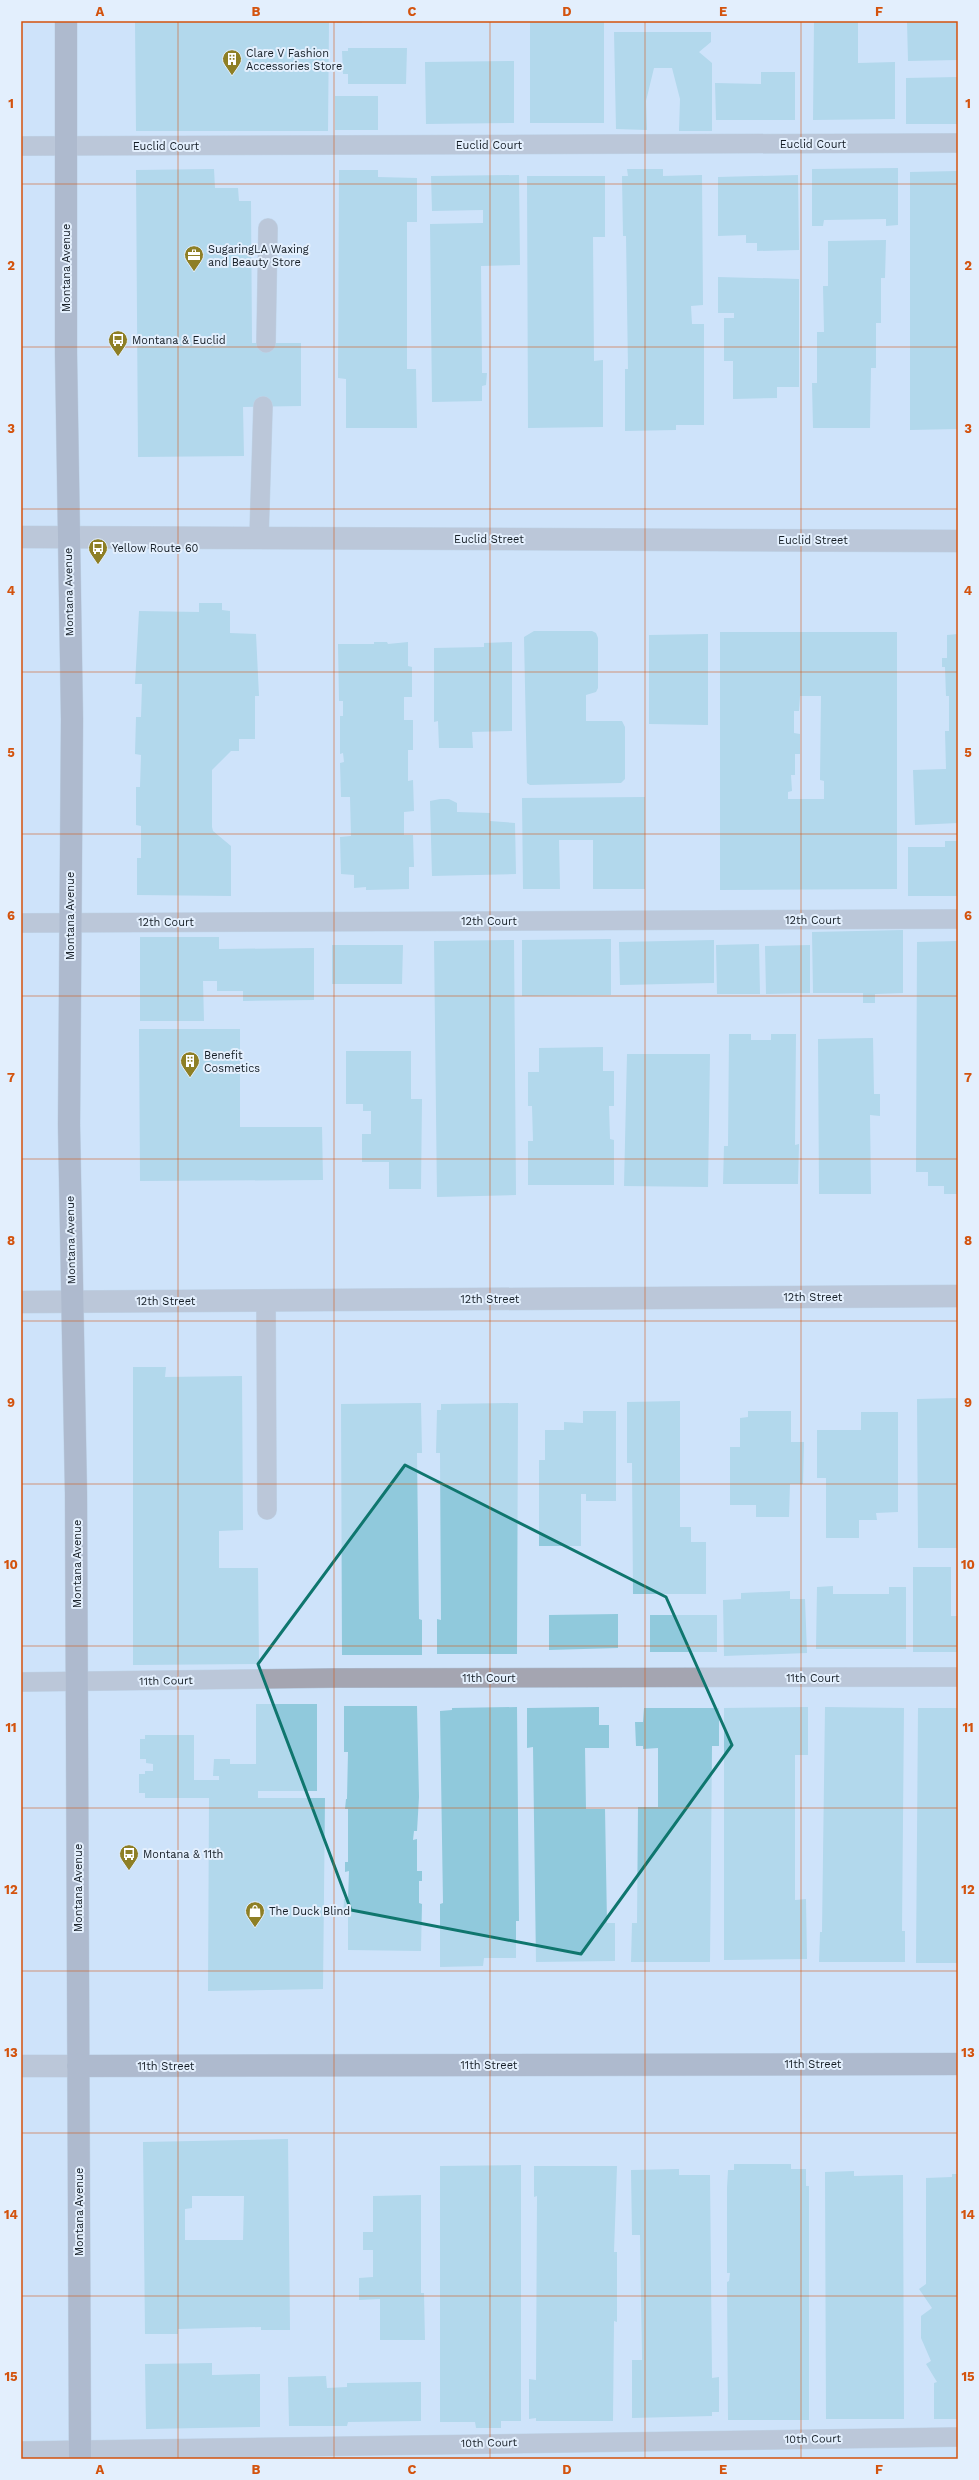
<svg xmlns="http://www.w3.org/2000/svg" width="979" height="2480" font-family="'Work Sans',sans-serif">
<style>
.building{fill:#90c9dc;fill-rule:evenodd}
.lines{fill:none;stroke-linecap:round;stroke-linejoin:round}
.lane-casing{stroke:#adbfd3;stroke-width:20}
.street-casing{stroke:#adbfd3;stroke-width:23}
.secondary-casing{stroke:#adbfd3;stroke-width:23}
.lane{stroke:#a4a5b1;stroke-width:19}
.street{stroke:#a4a5b1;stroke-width:22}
.secondary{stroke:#87889a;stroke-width:22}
.marked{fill:none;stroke:#0f766e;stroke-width:3;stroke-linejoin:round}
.grid{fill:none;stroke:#d3530e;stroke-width:1;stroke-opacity:0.55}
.labels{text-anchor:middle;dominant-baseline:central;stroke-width:4;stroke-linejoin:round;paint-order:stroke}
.poi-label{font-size:11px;fill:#141c24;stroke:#e3effd;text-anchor:start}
.street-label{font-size:11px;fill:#141c24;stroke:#e3effd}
.neatline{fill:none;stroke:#d3530e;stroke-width:1.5}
.grid-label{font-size:13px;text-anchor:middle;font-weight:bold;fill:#d3530e}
</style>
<rect width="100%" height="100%" fill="#cee3fa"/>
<path class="building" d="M135 21H329L328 131H136Z
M337 21H362V23H337Z
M530 21H604V123H530Z
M814 21H858V63L895 62V119L813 120Z
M907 21H958V60L908 61Z
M614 32H711V42L699 52 712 63V131H679L680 99 672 68H654L646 101 647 130 616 129Z
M348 48H407L406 84H348V74H343L342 51H348Z
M514 61V123L426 124 425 62Z
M761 72H795V120H716L715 83 761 84Z
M958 77V124H906V78Z
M335 96H378V130H335Z
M898 168V225L886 226V219L824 220 823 226H812V169Z
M214 169 215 188H238L239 201H251L252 343H301V406L243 407 244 456 138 457 136 170Z
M627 169H663V176L702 175 703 305 691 306 692 324H704V425H676V430L625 431V369H628L626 236H623L622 176H628Z
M339 170H378V177L417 178V222H407V369H416L417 428H346V379L338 378Z
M958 171V429L910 430V172Z
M519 175 520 265 481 266 482 373H487L486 385 482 386V401L432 402 430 224 483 223V210L432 211 431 176Z
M798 175 799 250 757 251V243H746V235L718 236V177Z
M527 176H605V237H593L594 361 603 360V427L528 428Z
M886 240 885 278H881V323H876V368H871L870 428H813L812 383H817V332H824L823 286H828V241Z
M718 277 799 279V387H777V398L733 399V361H724V318H734V313H718Z
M199 603H222V610L230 611V633L256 634 259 696H255V739H239V751H231L212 770V827L213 831 231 846V896L137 895V858H141V826L136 825V787H140L141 755 135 754 136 717H141L142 684H135L139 611 199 612Z
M534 631H592L596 633 598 638V688L596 692 586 695V721H622L625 727V779L621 783 530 785 527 783 524 637Z
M720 632H897V889L720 890ZM800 696H821L820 780 824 781V799H788V792L792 791 791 775H795V754H800V734L794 733V711H799Z
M708 634V725L649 724V635Z
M958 634V823L915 825 913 770 946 769 945 731H949V696H946L945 667H942V658H947V635Z
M374 642H387L388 644 408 642V666L412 667V697H404V720H413V750H408V781L413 780 414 811 404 812V835H413L414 867H409V889L366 890V887L354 888V875L341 874 340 837 351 836 350 797H341L340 763 344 762 343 753 340 754V716H343V701H339L338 644H374Z
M512 642V731L472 732 473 748H439L438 721 434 722V648L484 647V643Z
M645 797V889H593V840H559L560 889H523L522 798Z
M440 799H449L457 803V812L490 813V821L515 823 516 874 432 876 430 801Z
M945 841H958V896H908V847H945Z
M903 930V993L875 994V1003H863V993H813L812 932Z
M140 937H219V949L314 948V1000L243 1001V991H217V981H203L204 1021H140Z
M611 939V995L522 996V940Z
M514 940 516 1195 437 1197 434 941Z
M714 940V983L620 985 619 942Z
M958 941V1194H944V1186H928V1172H916L917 942Z
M759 944 760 994H717L716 945Z
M332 945H403L402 984H332Z
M810 945V993L766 994 765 946Z
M139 1029H240V1127H322L323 1180 140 1181Z
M729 1034H751V1040H771V1034H796L795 1145 799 1144 798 1184H723L724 1146H728Z
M873 1038 874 1094H880V1116L870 1115 871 1194H819L818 1039Z
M603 1047V1071H614V1106H609L610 1139 614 1140V1185H528V1141H533L532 1106H528V1072H539V1048Z
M346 1051H411V1099H422L421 1189H389V1162H362V1134H371V1111H363V1104H346Z
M627 1054H710L708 1187 624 1186Z
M133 1367H166L165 1377 242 1376 243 1530 219 1531V1568H258L259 1664 133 1665Z
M958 1398V1548H918L917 1399Z
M680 1401V1527H691V1542H706V1594H633L632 1463H627V1402Z
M421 1403 422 1453H417L419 1619 422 1620V1655H342L341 1404Z
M518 1403 517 1654H437V1619L441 1620 440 1453H436L437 1410H441V1404Z
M583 1411H616V1501H586V1494H581V1546H539V1460H545V1430H564V1422L583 1423Z
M748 1411H791V1442H804L803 1484H790L789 1517H756V1505H730V1447H740V1418L748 1417Z
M861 1412H898V1512L876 1513 877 1520H859V1538H826V1478H817V1430H861Z
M913 1567H951V1616H958V1652H913Z
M833 1586V1594H889V1587H906V1649H816L817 1587Z
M790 1591V1599H805L807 1653 724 1656 723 1600 741 1599V1593Z
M618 1614V1648L549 1650V1615Z
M650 1615H717V1652H650Z
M256 1704H317V1791H258V1798H325L323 1989 208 1991 209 1798H145V1793H139V1774H145V1771H153V1764L146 1763V1759H140V1739H145V1735H194V1780H219V1776H213L214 1759H230V1764H256Z
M344 1706H417L419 1797 417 1831H414L413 1840 417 1839V1871H422V1881H419V1903L422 1904 421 1951 348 1950V1917H343L344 1899H348L349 1871 345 1872V1862H348V1809H345L346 1799H347L348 1752H344Z
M517 1707 519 1921H516V1958H484L483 1966 440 1967V1904L443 1903 440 1711 452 1710V1708Z
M599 1707V1725H609V1748H585L586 1809H605L607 1923H615V1961L536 1962 533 1747 527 1748V1708Z
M808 1707V1755H795V1900L806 1899 807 1959 724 1960V1708Z
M825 1707 904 1708 902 1931H905V1962H819L820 1932H822Z
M644 1708H719V1746H712L710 1962H631L632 1923H637L638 1807H658V1748L643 1749V1746H636L635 1722H643Z
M918 1708H958V1963H916Z
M288 2139 290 2330H261V2327L178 2329V2334H145L143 2142ZM192 2196H244L243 2240H185V2209L192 2208Z
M734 2164H791V2169H806V2186H809V2420H728L727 2282 729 2281 730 2273H727V2188L728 2170H734Z
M521 2165V2421H501V2428H476L475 2422H440V2166Z
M534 2166H617L614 2252H617V2322L614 2321 613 2421H536V2418L529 2419V2379L536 2380 537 2196 534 2197Z
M679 2169V2175H710L712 2378 719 2377V2412H712V2416L632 2418V2360H642L640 2235H632L631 2170Z
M854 2171V2176L903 2175 904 2419H826L825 2172Z
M952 2174H958V2419H934V2383L937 2382 926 2364 931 2361 921 2338V2316L932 2308 919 2289 926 2284V2178L952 2177Z
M421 2195V2293H424L425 2340H380V2299L359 2300V2278L373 2277V2250H363V2232H373V2196Z
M212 2363V2375L260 2374V2427L146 2429 145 2364Z
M326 2376 327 2388 347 2387V2383L421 2382V2421L348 2422 347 2426H289L288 2377Z"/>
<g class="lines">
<defs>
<path id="lane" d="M21 146 958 143
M266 343 268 228
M259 537 263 406
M21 923 958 919
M266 1301 267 1510
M21 1682 336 1678 958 1677
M21 2451 958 2437"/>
<path id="street" d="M21 537 958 541
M21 1302 958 1296
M21 2066H78"/>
<path id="secondary" d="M66 21V354L72 719 69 1125 76 1493 80 2459
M78 2066 958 2064"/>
</defs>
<use href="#lane" class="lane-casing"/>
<use href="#street" class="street-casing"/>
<use href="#secondary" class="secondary-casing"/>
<use href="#lane" class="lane"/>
<use href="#street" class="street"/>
<use href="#secondary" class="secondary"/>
</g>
<path d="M0 0H979V2480H0ZM405 1465 666 1597 732 1745 581 1954 351 1910 258 1664Z" fill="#cee3fa" fill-opacity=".55" fill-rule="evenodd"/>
<path class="marked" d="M405 1465 666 1597 732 1745 581 1954 351 1910 258 1664Z"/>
<path class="grid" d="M178 21V2459M334 21V2459M490 21V2459M645 21V2459M801 21V2459M21 184H958M21 347H958M21 509H958M21 672H958M21 834H958M21 996H958M21 1159H958M21 1321H958M21 1484H958M21 1646H958M21 1808H958M21 1971H958M21 2133H958M21 2296H958"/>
<defs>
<symbol id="building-pin" viewBox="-11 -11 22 30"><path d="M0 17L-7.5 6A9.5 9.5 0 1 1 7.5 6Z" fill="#8e7f25" stroke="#e3effd"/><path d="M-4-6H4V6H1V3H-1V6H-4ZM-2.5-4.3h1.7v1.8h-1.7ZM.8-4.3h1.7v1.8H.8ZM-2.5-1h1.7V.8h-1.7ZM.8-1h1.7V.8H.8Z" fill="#fff"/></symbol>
<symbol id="office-pin" viewBox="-11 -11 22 30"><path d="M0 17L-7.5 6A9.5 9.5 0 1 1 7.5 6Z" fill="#8e7f25" stroke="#e3effd"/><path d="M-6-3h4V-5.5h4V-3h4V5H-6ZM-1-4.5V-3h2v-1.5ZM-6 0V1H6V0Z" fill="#fff"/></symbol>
<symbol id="bus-pin" viewBox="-11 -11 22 30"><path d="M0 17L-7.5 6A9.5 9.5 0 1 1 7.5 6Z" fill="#8e7f25" stroke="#e3effd"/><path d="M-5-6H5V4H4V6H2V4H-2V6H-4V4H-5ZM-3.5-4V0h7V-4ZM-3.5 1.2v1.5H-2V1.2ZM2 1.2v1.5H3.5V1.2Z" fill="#fff"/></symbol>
<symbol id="shop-pin" viewBox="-11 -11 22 30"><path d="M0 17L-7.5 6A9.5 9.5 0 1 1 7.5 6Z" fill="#8e7f25" stroke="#e3effd"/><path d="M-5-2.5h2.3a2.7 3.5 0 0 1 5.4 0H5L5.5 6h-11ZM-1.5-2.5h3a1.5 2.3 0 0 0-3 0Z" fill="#fff"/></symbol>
</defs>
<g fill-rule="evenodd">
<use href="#building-pin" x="221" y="48" width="22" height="30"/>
<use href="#office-pin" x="183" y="244" width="22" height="30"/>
<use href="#bus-pin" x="107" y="329" width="22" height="30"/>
<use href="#bus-pin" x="87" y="537" width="22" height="30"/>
<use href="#building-pin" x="179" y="1050" width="22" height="30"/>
<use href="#bus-pin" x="118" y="1843" width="22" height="30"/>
<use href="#shop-pin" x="244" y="1900" width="22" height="30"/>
</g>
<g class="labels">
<g class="poi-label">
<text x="246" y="53">Clare V Fashion<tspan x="246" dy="13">Accessories Store</tspan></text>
<text x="208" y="249">SugaringLA Waxing<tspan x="208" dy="13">and Beauty Store</tspan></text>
<text x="132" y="340">Montana &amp; Euclid</text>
<text x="112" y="548">Yellow Route 60</text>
<text x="204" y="1055">Benefit<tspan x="204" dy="13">Cosmetics</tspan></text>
<text x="143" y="1854">Montana &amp; 11th</text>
<text x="269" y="1911">The Duck Blind</text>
</g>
<g class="street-label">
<text x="813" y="144">Euclid Court</text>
<text x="489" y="145">Euclid Court</text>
<text x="166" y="146">Euclid Court</text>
<text transform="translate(66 268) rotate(-90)">Montana Avenue</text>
<text x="489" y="539">Euclid Street</text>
<text x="813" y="540">Euclid Street</text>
<text transform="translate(69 592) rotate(-91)">Montana Avenue</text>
<text transform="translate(70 916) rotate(-90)">Montana Avenue</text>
<text x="813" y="920">12th Court</text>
<text x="489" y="921">12th Court</text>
<text x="166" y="922">12th Court</text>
<text transform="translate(71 1240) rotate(-91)">Montana Avenue</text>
<text x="813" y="1297">12th Street</text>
<text x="490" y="1299">12th Street</text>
<text x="166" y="1301">12th Street</text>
<text transform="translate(77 1564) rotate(-90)">Montana Avenue</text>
<text x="489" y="1678">11th Court</text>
<text x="813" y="1678">11th Court</text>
<text transform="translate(166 1681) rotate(-1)">11th Court</text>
<text transform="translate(78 1888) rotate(-90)">Montana Avenue</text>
<text x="813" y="2064">11th Street</text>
<text x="489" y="2065">11th Street</text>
<text x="166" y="2066">11th Street</text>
<text transform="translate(79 2212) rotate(-90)">Montana Avenue</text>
<text transform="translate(813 2439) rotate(-1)">10th Court</text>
<text transform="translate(489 2443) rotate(-1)">10th Court</text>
</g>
</g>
<rect width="979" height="2480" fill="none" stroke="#e3effd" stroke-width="44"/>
<rect x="22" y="22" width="935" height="2436" class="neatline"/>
<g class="grid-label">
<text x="100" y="16">A</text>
<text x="256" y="16">B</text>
<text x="412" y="16">C</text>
<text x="567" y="16">D</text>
<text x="723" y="16">E</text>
<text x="879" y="16">F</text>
<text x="11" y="108">1</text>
<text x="968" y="108">1</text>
<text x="11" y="270">2</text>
<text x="968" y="270">2</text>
<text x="11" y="433">3</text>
<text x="968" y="433">3</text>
<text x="11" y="595">4</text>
<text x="968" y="595">4</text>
<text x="11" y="757">5</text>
<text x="968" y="757">5</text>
<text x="11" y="920">6</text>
<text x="968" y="920">6</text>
<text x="11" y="1082">7</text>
<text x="968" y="1082">7</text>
<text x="11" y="1245">8</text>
<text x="968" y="1245">8</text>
<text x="11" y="1407">9</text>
<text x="968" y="1407">9</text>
<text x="11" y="1569">10</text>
<text x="968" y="1569">10</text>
<text x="11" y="1732">11</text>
<text x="968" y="1732">11</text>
<text x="11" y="1894">12</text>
<text x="968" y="1894">12</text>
<text x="11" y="2057">13</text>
<text x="968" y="2057">13</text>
<text x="11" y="2219">14</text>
<text x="968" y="2219">14</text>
<text x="11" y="2381">15</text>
<text x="968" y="2381">15</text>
<text x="100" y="2474">A</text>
<text x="256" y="2474">B</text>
<text x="412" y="2474">C</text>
<text x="567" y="2474">D</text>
<text x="723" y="2474">E</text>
<text x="879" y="2474">F</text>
</g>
</svg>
